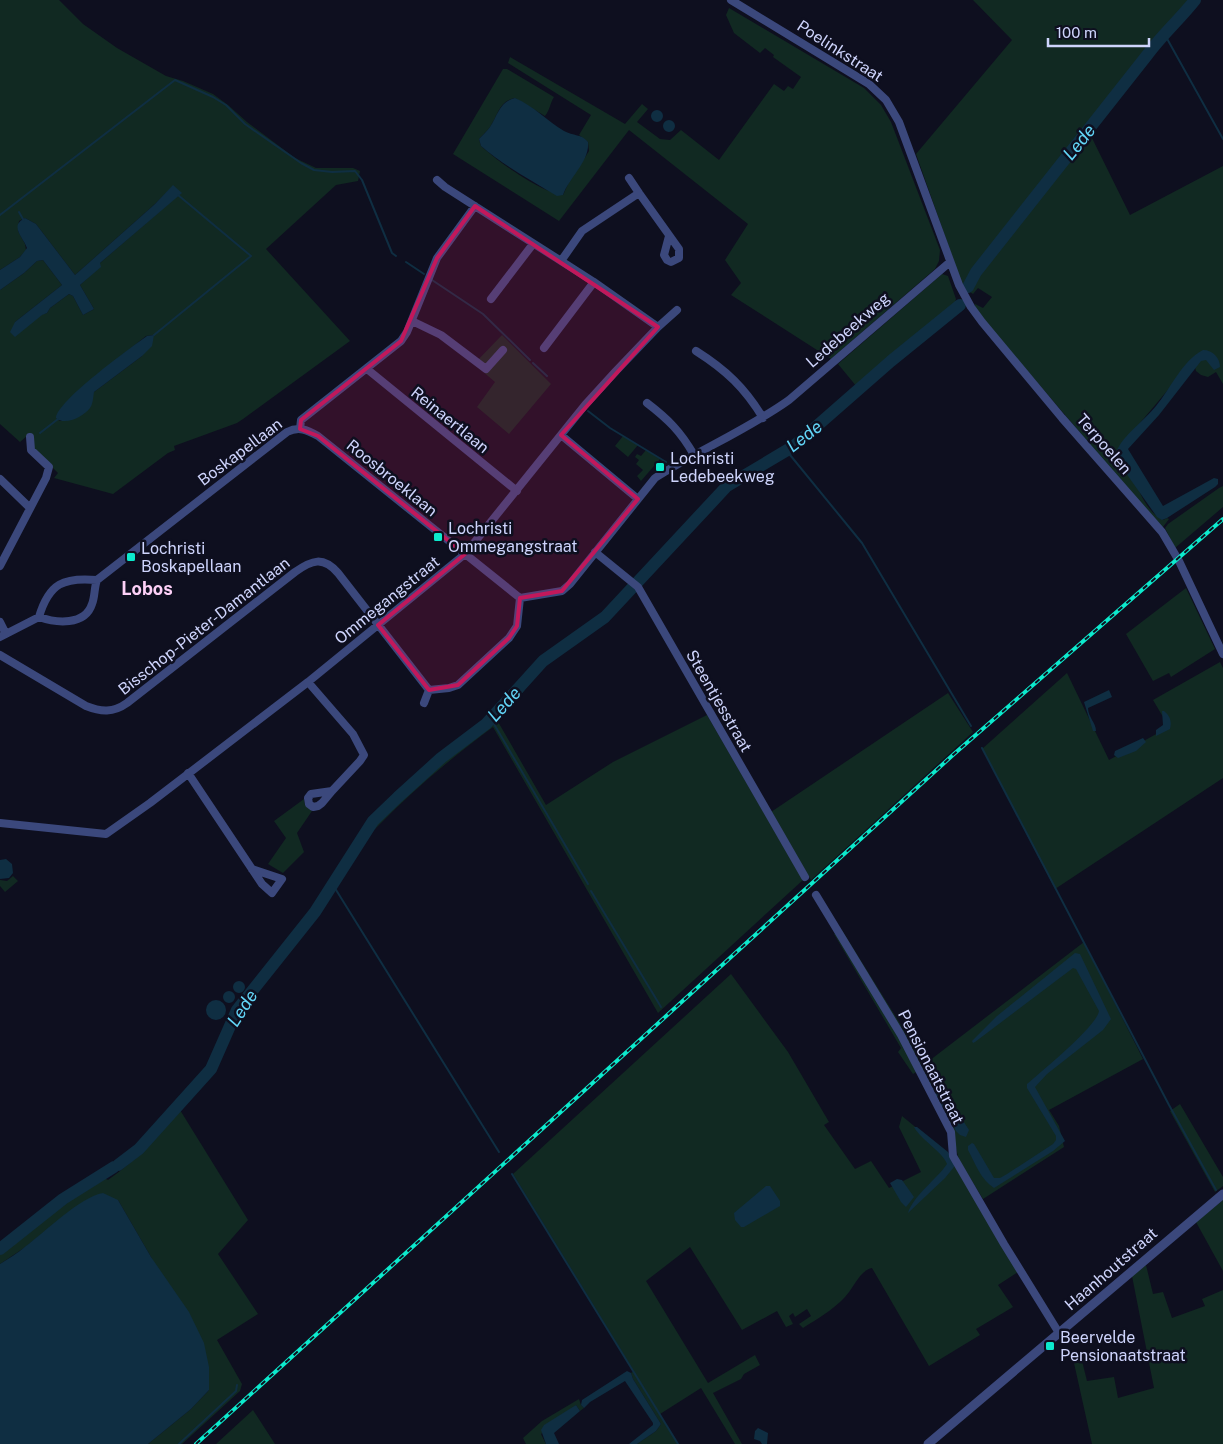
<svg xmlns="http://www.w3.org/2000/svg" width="1223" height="1444" font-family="'Public Sans',sans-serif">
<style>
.green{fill:#112922;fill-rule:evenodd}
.water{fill:#0f2e42}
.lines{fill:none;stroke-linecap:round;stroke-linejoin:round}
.stream{stroke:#0f2e42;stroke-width:2}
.river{stroke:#0f2e42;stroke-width:12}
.minor{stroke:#3b487c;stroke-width:8}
.tertiary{stroke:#3b487c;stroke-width:9}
.rail-casing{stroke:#0ceacd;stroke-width:4}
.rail{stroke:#0e0f1f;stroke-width:2;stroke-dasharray:5.5;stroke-linecap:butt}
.marked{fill:#c2185b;fill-opacity:0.2;stroke:#c2185b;stroke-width:4;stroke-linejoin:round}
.poi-dot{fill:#0ceacd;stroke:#0e0f1f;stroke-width:2}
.labels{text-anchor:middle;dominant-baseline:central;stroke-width:5;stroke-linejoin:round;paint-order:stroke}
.street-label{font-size:16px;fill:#ced4fc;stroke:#0e0f1f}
.poi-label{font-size:16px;fill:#ced4fc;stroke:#0e0f1f;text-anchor:start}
.water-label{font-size:18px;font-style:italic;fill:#62d5f7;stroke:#0e0f1f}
.neighbourhood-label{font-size:18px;font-weight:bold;fill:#fdd0f7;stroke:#0e0f1f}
</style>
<rect width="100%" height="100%" fill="#0e0f1f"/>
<path class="green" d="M0 0H59L83 24 117 48 166 76 183 81 213 94 228 105 247 122 295 158 316 168H353L360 171 358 181 336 185 266 249 350 341 243 419 237 423 174 446 175 450 168 453 113 494 54 478 58 473 34 449 28 435 20 442 0 424V290L24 273 37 261 43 260 62 285 15 322 47 313 50 308 69 294 73 296 83 315 94 309 80 285 100 267V263L181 193 173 186 155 204 75 275 36 224 25 218 19 221 18 231 25 244 26 250 20 257 0 270ZM154 335 142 356 94 392 73 419 59 421 85 385 146 336Z
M973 0H1189L980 262 963 287 916 154 1012 40Z
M729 8 864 88 881 105 891 122 940 250 939 261 935 269 831 359 731 295 741 283 725 260 748 224 629 130 559 221 453 154 503 69H507L554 97C550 103 550 110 545 116L515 98C499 101 498 115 490 127 487 131 483 135 479 139L481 146C499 162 539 192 563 195L568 184 589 151 588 142 579 135 591 115 508 63 510 57 625 124 642 104 648 109 637 122 660 139 670 140 681 130 719 160 774 84 784 91 788 86 793 89 801 77 773 57 774 55 765 48 760 53 734 33 726 15Z
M1090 134 1130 215 1223 166V384L1216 372 1208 377 1201 375 1196 371 1193 360 1124 442C1130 465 1139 508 1163 520L1167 518 1169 519 1163 527 1159 525 973 307 975 304 983 308 992 297 978 288 973 294 970 292 976 278Z
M942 274 948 276 956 299 955 302 857 387 838 364Z
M502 335 551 384 509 434 477 407 495 382 474 364Z
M623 436 638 445 628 457 615 446Z
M646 450 660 459 641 481 637 476 643 470 636 464 639 460 635 457 637 454 641 456Z
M1223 486V507L1175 548 1165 528 1168 524 1219 488Z
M1186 588 1215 649 1171 677 1169 673 1153 681 1126 634Z
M593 628 595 630 543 667 523 692 497 720 546 805 613 762 707 715 803 880 658 1013 493 727C451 758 412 791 375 829L373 826 412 787 491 722 544 663Z
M1220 662 1223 668V778L1055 889 982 749 1067 673 1109 760 1169 727 1153 700Z
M948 693 973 732 811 880 771 812Z
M304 799 305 805 312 811 297 833 304 852 283 873 268 864 286 838 274 821Z
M13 876 18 881 5 892 0 886V880L7 881Z
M842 930 925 1064 1084 942 1143 1059 1049 1110 1059 1126 1064 1147 983 1199 959 1160 956 1148 921 1069 913 1074 898 1052 901 1048 834 934Z
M731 974 788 1052 829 1122 824 1125 855 1169 871 1161 889 1188 921 1172 899 1127 902 1116 947 1153 1018 1272 998 1285 1013 1307 976 1329 980 1335 929 1366 872 1268C860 1270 853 1289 845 1297 833 1310 817 1319 803 1328L799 1324 811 1316 807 1309 795 1317 793 1313 789 1316 793 1324 786 1327 777 1311 742 1330 690 1247 646 1281 708 1383 755 1355 760 1365 744 1374 741 1379 713 1393 742 1444H735L701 1388 660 1414 678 1444H637L656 1431 661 1424 633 1379 631 1373 634 1371 632 1368 513 1174Z
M1180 1104 1223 1177V1186L1215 1192 1170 1111Z
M180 1110 248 1220 218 1254 258 1314 217 1340 242 1384 240 1391 182 1444H148L191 1409 209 1390 151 1257 118 1200 68 1213 24 1248 0 1264V1242L57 1198 97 1174 108 1180C137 1160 158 1136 180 1110Z
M1223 1200V1271L1196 1222Z
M1146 1265 1153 1294 1163 1292 1172 1318 1205 1306 1202 1299 1223 1290V1444H1092L1074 1363 1082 1361 1087 1381 1114 1377 1118 1398 1154 1388 1132 1276Z
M579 1399 581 1405 584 1408 580 1411 576 1405 541 1434 546 1444H526L523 1438 542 1421Z
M253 1410 275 1444H216Z"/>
<path class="water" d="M515 98C534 106 547 121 564 131 573 136 582 134 588 142 590 161 569 178 563 195L557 196C531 180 504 166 481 146L479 139C483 135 487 131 490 127 498 115 499 102 515 98Z
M651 116a6 6 0 1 1 12 0a6 6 0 1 1-12 0Z
M663 126a6 6 0 1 1 12 0a6 6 0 1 1-12 0Z
M173 185 182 193 100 263 101 267 80 285 94 309 83 315 73 296 69 294 50 308 47 313 42 315 15 337 10 332 15 322 62 285 43 260 37 261 24 273 0 290V270L20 257 27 248C23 237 9 226 25 218L36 224 75 275 155 204Z
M154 335 152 346 142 356 94 392C93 398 93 404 90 408 83 417 65 426 56 418 57 401 130 348 147 336Z
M1203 350C1213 350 1220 358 1220 367L1214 370 1206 360 1201 361 1159 415 1128 449 1163 506 1214 478 1218 479V484L1215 487 1167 518 1162 520 1157 517 1128 476 1116 452C1124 434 1144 421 1156 406 1171 388 1182 361 1203 350Z
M1109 690 1112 697 1088 708C1088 717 1096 723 1096 731H1093L1084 702Z
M1162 711H1164C1170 716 1172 721 1170 729L1156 736V730L1163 725Z
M1143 738 1146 742 1136 751 1118 758 1114 755 1115 751Z
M6 859 12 864 13 873 9 878 0 879V860Z
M1075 953 1080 954 1111 1019 1103 1030 1047 1074 1035 1087 1065 1141 1053 1151 994 1188C981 1180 975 1163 968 1150V1146L972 1143 974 1144 994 1178H1000L1007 1174 1053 1144 1056 1140V1136L1027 1088V1084C1041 1072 1097 1026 1099 1011L1076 969 1073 968 975 1042 973 1043 972 1041 997 1016Z
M233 987a6 6 0 1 1 12 0a6 6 0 1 1-12 0Z
M223 997a6 6 0 1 1 12 0a6 6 0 1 1-12 0Z
M206 1010a10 10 0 1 1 20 0a10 10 0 1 1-20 0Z
M933 1083 940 1085 969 1130 966 1137 960 1135 956 1131 932 1087Z
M914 1127H917L948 1152 955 1164 954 1167 945 1178 908 1213C913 1196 937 1179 947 1164 943 1152 921 1140 914 1127Z
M897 1179 902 1180 914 1197 906 1207 901 1202 890 1183Z
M766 1186H770L780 1201V1206L744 1227H741L735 1220 734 1213Z
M103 1193 118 1200 151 1257 189 1312 204 1343 209 1367V1390L191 1409 148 1444H0V1264C9 1258 18 1253 26 1246 45 1232 80 1197 103 1193Z
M627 1371 631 1373 633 1379 661 1424 656 1431 637 1444H629L653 1425V1423L625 1381 590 1402 584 1408 581 1405 582 1400Z
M576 1405 580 1411 554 1433 559 1444H546L541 1430 544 1425Z
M758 1428 768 1433 767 1444H762L760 1441 754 1439 755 1431Z"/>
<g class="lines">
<path class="stream" d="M1165 35 1223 139
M19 212 24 221
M0 215 175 80 213 97 226 105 245 124 301 163 314 170 332 172 355 171 362 180 392 253 396 256
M406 262 424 274
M432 280 483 314 530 360
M154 335 251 256 178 195
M533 363 547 376
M588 411 610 428 666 462
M40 433 58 419
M786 450 862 543 971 726
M491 719 588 884
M982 748 1169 1105 1216 1190
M333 885 499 1152
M591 891 661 1007
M512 1174 678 1444
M179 1444 236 1391 237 1385"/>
<path class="river" d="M968 287 976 272C1033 199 1091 127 1148 54 1162 35 1180 19 1195 0
M118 1165 139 1149 211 1069 237 1010 315 912 373 821 398 797 441 758 486 724 543 661 605 617 727 486 794 446 891 361 960 305
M0 1249 63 1199 114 1167"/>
<path class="minor" d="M731 0 869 84 886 100 899 122 959 285 971 307 982 322 1062 418 1162 532 1179 561 1223 654
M629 178 639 193
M437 180 445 187 594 282 658 327
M561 261 582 231 639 193 679 249V258L671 262 667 260 664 255 669 236
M491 299 533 244
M412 321 441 335 486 369 503 350
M544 348 594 282
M696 351C726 370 745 388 763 418
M367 369 517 491
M647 403C668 419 681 432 694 455
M300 429 301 420 401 341 407 332 437 258 475 206
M561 435 638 499
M0 479 30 508
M595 552 638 587 805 877
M0 566 46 478 49 467 31 450 30 437
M520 598 562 591 570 584 655 478C699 450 747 430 789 400L950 262
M39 617C56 623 85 626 92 604 95 597 94 588 97 580L287 432C299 426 307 430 318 436L520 598
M0 622 6 634
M0 637 39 617C49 583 64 577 97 580
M0 655 86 706C101 712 113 713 127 703L295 572C312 560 323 556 338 573L429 690 449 688 458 685 509 638 517 626 520 598
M308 682 353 734 364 755 360 761 332 791 311 794 308 798 309 804 313 807 318 806 322 803 332 791
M424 703 429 690
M188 773 262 884 272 893 282 879 252 869
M0 823 106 834 150 803 308 682 465 554 585 405 616 371 658 327 677 310
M816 895 901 1035 951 1132 953 1156 1004 1244 1059 1333"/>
<path class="tertiary" d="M928 1444 1223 1194"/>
<defs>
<path id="rail" d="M196 1444 954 754 1223 519"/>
</defs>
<use href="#rail" class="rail-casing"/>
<use href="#rail" class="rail"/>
</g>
<path class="marked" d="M475 206 658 327 561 435 638 499 562 591 520 598 517 626 509 638 458 685 429 690 378 625 465 554 318 436 300 429 301 420 401 341 437 258Z"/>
<g class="poi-dot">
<rect x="655" y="462" width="10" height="10" rx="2.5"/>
<rect x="433" y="532" width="10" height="10" rx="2.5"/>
<rect x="126" y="552" width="10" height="10" rx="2.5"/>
<rect x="1045" y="1341" width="10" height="10" rx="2.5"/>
</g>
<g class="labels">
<g class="street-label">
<text transform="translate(840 51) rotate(33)">Poelinkstraat</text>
<text transform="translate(848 330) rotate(-41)">Ledebeekweg</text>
<text transform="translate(450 420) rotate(39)">Reinaertlaan</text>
<text transform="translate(1104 444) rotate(49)">Terpoelen</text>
<text transform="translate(240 452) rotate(-37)">Boskapellaan</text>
<text transform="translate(392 478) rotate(39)">Roosbroeklaan</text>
<text transform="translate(387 600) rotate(-39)">Ommegangstraat</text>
<text transform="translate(204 626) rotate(-38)">Bisschop-Pieter-Damantlaan</text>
<text transform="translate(719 701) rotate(60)">Steentjesstraat</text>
<text transform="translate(931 1067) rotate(63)">Pensionaatstraat</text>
<text transform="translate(1111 1269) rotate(-41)">Haanhoutstraat</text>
</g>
<g class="poi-label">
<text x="670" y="458">Lochristi<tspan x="670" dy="18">Ledebeekweg</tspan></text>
<text x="448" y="528">Lochristi<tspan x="448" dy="18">Ommegangstraat</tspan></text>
<text x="141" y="548">Lochristi<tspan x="141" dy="18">Boskapellaan</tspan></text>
<text x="1060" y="1337">Beervelde<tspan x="1060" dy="18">Pensionaatstraat</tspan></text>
</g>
<g class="water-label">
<text transform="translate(1079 142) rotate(-51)">Lede</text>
<text transform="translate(804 436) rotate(-38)">Lede</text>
<text transform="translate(504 704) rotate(-48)">Lede</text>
<text transform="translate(242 1008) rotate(-57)">Lede</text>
</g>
<g class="neighbourhood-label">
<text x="147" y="588">Lobos</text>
</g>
</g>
<path d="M1048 38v8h101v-8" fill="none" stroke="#ced4fc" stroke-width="2.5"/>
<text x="1056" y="38" font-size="15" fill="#ced4fc" stroke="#0e0f1f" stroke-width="4" paint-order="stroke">100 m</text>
</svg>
